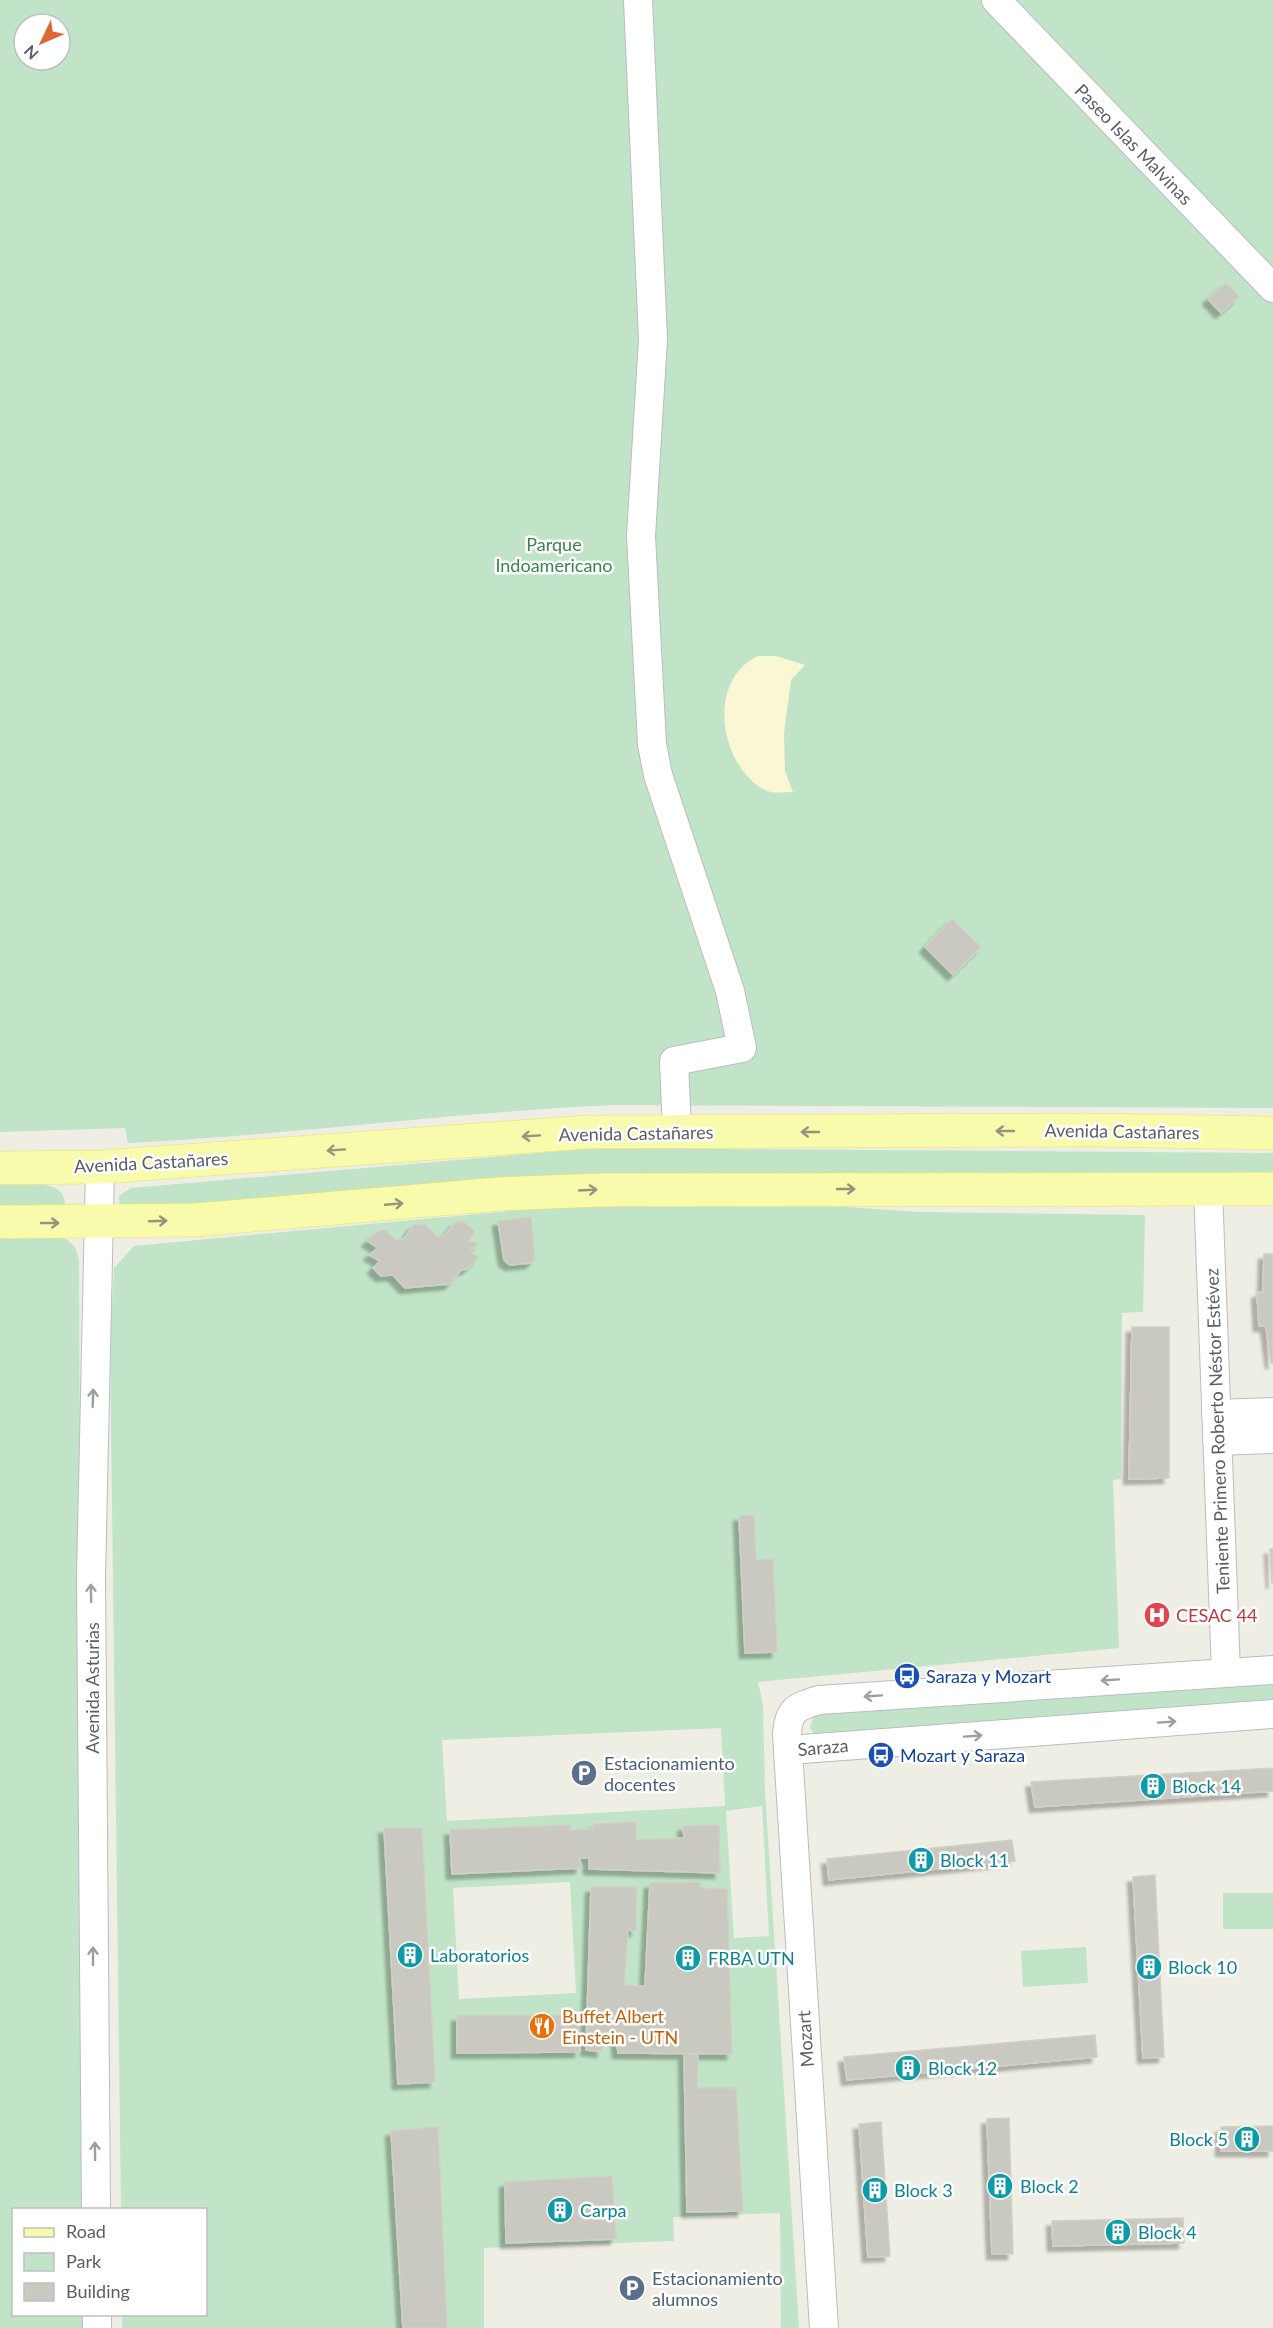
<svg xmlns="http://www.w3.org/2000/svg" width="1273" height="2328" font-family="Lato,sans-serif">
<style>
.green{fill:#c1e4c8;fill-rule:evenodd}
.sand{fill:#f9f7d4}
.building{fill:#c9c8c1;stroke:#d2d0c2;stroke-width:1.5;filter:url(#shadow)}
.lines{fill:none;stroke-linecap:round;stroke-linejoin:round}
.minor-casing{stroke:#bbbcc2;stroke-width:30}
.major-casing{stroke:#ebe060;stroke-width:34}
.minor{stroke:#fff;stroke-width:28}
.major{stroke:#f8fbab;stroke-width:33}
.oneway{stroke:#93957d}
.oneway2{stroke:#9d9ea2}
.labels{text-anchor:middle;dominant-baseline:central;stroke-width:5;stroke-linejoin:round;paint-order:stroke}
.street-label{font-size:18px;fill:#5c5e64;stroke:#fff}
.park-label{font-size:18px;fill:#39854c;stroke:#fff}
.health-label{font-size:18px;fill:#be3a42;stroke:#fff;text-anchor:start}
.transit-label{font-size:18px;fill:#164399;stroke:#fff;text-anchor:start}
.service-label{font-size:18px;fill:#4e5e75;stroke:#fff;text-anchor:start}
.culture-label{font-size:18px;fill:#0d838f;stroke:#fff;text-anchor:start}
.food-label{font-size:18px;fill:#c56008;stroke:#fff;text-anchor:start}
</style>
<defs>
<filter id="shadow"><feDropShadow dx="-5.5" dy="5.5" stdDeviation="1.5" flood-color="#0004"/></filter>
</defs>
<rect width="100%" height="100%" fill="#eeeee4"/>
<path class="green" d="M0 0H1273V1108L616 1105C453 1112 291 1135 128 1143L125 1128 0 1132ZM24 24H60V60H24Z
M596 1148 1273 1153V1182L120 1211 119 1196 131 1188Z
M0 1185C21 1185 71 1176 64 1209L0 1216Z
M728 1199 920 1212 1145 1215 1143 1312 1122 1313 1121 1479 1113 1480 1119 1648 758 1682 763 1705 765 1791 799 2328H781L780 2213 673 2217 674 2241 484 2248V2328H447L438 2127 391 2132 403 2328H122V2315L206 2314V2210L121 2209 110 1345 114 1268 134 1246 541 1208ZM531 1217 535 1259 531 1263 510 1265 504 1260 498 1221ZM424 1224 437 1237 445 1235 477 1244 470 1250 478 1258 467 1269 461 1270 449 1284 405 1288 393 1275 381 1276 373 1268 380 1261 369 1255 378 1248 367 1241 379 1231 385 1230 396 1240 404 1239 414 1225ZM754 1515 756 1560 773 1559 777 1652 745 1653 739 1516ZM721 1728 725 1806 447 1821 442 1740ZM762 1806 769 1936 734 1938 726 1811ZM635 1822 636 1840 684 1838V1826L718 1825 720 1873 590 1869 589 1858H580V1868L453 1874 451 1830 570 1825V1830L593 1829V1823ZM422 1828 435 2082 398 2084 384 1829ZM570 1882 576 1993 459 1999 453 1888ZM699 1882 700 1888 727 1889 732 2053 698 2054 697 2088H736L742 2211 687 2212 684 2054 618 2053 616 2034 604 2033 602 2052 586 2050 591 1887H637L636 1930H628L624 1985 645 1986 650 1883ZM570 2015 571 2024H579L580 2051 457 2053V2016ZM612 2176 616 2238 507 2242 506 2182Z
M0 1235C26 1235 76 1224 79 1261L83 2209 14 2210V2314L83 2315V2328H0Z
M1273 1679V1708L821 1738 813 1733 810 1726 816 1712Z
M1223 1893H1273V1929H1223Z
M1086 1947 1088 1983 1023 1987 1021 1951Z"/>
<path class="sand" d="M758 656H776L805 665 791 680 784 733 785 771 793 792C785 792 772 794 765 790 719 766 706 680 758 656Z"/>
<path class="building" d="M1226 283 1239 297 1221 313 1208 299Z
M952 919 981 947 953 975 925 947Z
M531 1217 535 1259 531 1263 510 1265 504 1260 498 1221Z
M463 1221 475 1232 469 1241 478 1244 470 1250 478 1258 467 1269 461 1270 450 1284 405 1288 393 1275 381 1276 373 1268 380 1261 369 1255 378 1248 367 1241 379 1231 385 1230 396 1240 404 1239 414 1225 425 1224 437 1237 445 1235 456 1222Z
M1264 1254H1273V1363H1271L1266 1326H1259L1257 1293 1263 1292Z
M1132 1327H1169V1478L1129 1479Z
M754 1515 756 1560 773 1559 777 1652 745 1653 739 1516Z
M1270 1549H1273V1583H1272Z
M1273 1768V1791L1035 1807 1031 1782Z
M636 1822V1840L684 1838 683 1826 719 1825 720 1873 589 1869V1858H580L581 1868 452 1874 450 1830 570 1825V1830L593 1829V1824Z
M384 1828H422L435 2082 398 2084Z
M1012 1840 1015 1861 829 1880 827 1859Z
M1155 1875 1164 2057 1143 2058 1133 1877Z
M700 1882V1888L727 1889 732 2054 618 2053 616 2034 604 2033 602 2052 586 2050 591 1887H637L636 1931 628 1930 624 1985 645 1986 650 1883Z
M571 2015V2024H579L580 2052 457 2053V2016Z
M1095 2035 1097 2057 847 2080 844 2057Z
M684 2054H698L697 2088H736L743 2211 687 2212Z
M1009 2118 1013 2254H992L987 2119Z
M881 2122 890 2256 868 2257 859 2124Z
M1273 2126V2151H1221V2127Z
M438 2127 447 2328H403L391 2131Z
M612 2176 616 2239 506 2243 505 2182Z
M1183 2218 1184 2243 1053 2246 1052 2221Z"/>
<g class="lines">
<defs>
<path id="minor" d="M638 0 653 339 641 536 652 744 658 775 730 991 742 1048 674 1061 677 1132
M996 0 1273 288
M1208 1188 1226 1673
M1216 1414 1273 1412
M1217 1441 1273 1439
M789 1750 1273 1714
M96 2210 91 1578 100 1167
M97 2314V2328
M824 2328 787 1734C789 1709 796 1707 819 1700L1273 1670"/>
<path id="major" d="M0 1168 100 1167 588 1132 1089 1130 1273 1133
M0 1222 195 1220 499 1194 598 1190 1273 1189"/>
</defs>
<use href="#minor" class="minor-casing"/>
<use href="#major" class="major-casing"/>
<use href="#minor" class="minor"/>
<use href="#major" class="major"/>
</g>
<defs><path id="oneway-shaft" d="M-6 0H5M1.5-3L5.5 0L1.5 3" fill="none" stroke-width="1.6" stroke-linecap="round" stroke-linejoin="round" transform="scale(1.5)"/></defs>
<g class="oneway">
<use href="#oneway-shaft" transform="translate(1005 1131) rotate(180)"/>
<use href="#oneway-shaft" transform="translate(810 1132) rotate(180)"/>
<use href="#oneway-shaft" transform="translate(531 1136) rotate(176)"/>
<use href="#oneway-shaft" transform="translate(336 1150) rotate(176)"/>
<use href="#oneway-shaft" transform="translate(846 1189)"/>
<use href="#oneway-shaft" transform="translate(588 1190) rotate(-3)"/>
<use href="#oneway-shaft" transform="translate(394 1204) rotate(-5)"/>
<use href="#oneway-shaft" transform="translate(158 1221) rotate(-2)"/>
<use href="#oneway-shaft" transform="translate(50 1223)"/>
</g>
<g class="oneway2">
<use href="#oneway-shaft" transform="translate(93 1398) rotate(-88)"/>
<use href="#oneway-shaft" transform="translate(91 1593) rotate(-91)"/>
<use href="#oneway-shaft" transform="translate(1110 1680) rotate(176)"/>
<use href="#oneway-shaft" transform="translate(873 1696) rotate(176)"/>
<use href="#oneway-shaft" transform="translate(1167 1722) rotate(-4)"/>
<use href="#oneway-shaft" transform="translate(973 1736) rotate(-4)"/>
<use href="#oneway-shaft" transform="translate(93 1956) rotate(-90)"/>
<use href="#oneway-shaft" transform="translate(95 2151) rotate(-91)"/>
</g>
<defs>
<symbol id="hospital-disc" viewBox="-11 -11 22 22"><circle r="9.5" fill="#e0444e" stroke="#fff"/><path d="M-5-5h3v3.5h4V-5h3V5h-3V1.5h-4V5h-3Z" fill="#fff"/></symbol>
<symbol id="bus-disc" viewBox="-11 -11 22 22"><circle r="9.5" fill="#1a4fb4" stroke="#fff"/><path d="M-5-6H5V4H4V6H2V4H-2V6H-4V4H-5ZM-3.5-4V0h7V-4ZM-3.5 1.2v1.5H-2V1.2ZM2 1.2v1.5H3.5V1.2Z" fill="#fff"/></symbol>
<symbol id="parking-disc" viewBox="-11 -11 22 22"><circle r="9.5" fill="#5c6f8a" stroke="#fff"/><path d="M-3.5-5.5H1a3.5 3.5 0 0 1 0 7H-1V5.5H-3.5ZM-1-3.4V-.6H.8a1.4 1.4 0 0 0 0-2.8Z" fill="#fff"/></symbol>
<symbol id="building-disc" viewBox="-11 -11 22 22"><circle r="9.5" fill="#0f9aa8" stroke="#fff"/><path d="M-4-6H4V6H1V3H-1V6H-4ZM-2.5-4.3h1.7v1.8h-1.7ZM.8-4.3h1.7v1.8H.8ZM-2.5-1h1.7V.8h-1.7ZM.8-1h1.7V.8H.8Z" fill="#fff"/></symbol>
<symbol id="restaurant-disc" viewBox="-11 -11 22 22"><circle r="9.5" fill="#e8710a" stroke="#fff"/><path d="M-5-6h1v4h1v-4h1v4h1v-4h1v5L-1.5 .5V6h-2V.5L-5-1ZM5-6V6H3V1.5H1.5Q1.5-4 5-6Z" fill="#fff"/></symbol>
</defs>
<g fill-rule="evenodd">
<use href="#hospital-disc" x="1142" y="1600" width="30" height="30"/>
<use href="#bus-disc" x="892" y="1661" width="30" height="30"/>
<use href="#bus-disc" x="866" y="1740" width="30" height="30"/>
<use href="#parking-disc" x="569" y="1758" width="30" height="30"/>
<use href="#building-disc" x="1138" y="1771" width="30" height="30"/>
<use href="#building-disc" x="906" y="1845" width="30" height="30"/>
<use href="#building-disc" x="395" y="1940" width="30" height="30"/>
<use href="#building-disc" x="673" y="1943" width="30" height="30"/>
<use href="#building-disc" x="1134" y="1952" width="30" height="30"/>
<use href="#restaurant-disc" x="527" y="2011" width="30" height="30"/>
<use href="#building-disc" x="893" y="2053" width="30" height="30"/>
<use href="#building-disc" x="1232" y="2124" width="30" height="30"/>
<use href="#building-disc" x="985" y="2171" width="30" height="30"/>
<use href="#building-disc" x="860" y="2175" width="30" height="30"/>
<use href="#building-disc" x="545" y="2195" width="30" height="30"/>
<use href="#building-disc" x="1103" y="2217" width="30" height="30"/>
<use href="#parking-disc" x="617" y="2273" width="30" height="30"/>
</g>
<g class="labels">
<g class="street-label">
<text transform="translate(1134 144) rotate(46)">Paseo Islas Malvinas</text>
<text transform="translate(1122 1131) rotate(1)">Avenida Castañares</text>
<text transform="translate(636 1133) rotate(-1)">Avenida Castañares</text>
<text transform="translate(151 1162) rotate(-3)">Avenida Castañares</text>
<text transform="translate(1217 1431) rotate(-92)">Teniente Primero Roberto Néstor Estévez</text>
<text transform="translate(92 1688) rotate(-90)">Avenida Asturias</text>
<text transform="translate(823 1747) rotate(-5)">Saraza</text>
<text transform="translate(805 2039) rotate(-94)">Mozart</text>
</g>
<g class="park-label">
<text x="554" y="544">Parque<tspan x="554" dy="21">Indoamericano</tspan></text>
</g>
<g class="health-label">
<text x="1176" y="1615">CESAC 44</text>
</g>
<g class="transit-label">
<text x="926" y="1676">Saraza y Mozart</text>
<text x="900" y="1755">Mozart y Saraza</text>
</g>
<g class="service-label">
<text x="604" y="1763">Estacionamiento<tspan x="604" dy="21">docentes</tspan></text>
<text x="652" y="2278">Estacionamiento<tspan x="652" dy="21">alumnos</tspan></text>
</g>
<g class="culture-label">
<text x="1172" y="1786">Block 14</text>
<text x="940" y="1860">Block 11</text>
<text x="430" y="1955">Laboratorios</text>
<text x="708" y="1958">FRBA UTN</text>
<text x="1168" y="1967">Block 10</text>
<text x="928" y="2068">Block 12</text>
<text x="1228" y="2139" text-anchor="end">Block 5</text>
<text x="1020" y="2186">Block 2</text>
<text x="894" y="2190">Block 3</text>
<text x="580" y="2210">Carpa</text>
<text x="1138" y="2232">Block 4</text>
</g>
<g class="food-label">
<text x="562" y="2016">Buffet Albert<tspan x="562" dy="21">Einstein - UTN</tspan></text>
</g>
</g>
<rect x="12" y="2208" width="195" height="108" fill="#ffffff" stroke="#bebfc1" stroke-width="1.5"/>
<rect x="24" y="2228" width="30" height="9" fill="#f8fbab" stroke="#bebfc1" stroke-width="1.5"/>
<text x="66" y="2238" font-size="18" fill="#5c5e64">Road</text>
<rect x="24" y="2253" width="30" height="18" fill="#c1e4c8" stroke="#bebfc1" stroke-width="1.5"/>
<text x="66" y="2268" font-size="18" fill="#5c5e64">Park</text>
<rect x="24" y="2283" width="30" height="18" fill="#c9c8c1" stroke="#bebfc1" stroke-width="1.5"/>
<text x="66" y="2298" font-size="18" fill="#5c5e64">Building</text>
<g transform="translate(42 42) rotate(226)"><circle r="28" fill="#ffffff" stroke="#bebfc1" stroke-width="1.5"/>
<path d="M0-4.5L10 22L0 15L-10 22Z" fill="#e16636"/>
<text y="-9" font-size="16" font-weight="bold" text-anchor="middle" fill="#5c5e64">N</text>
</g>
</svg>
